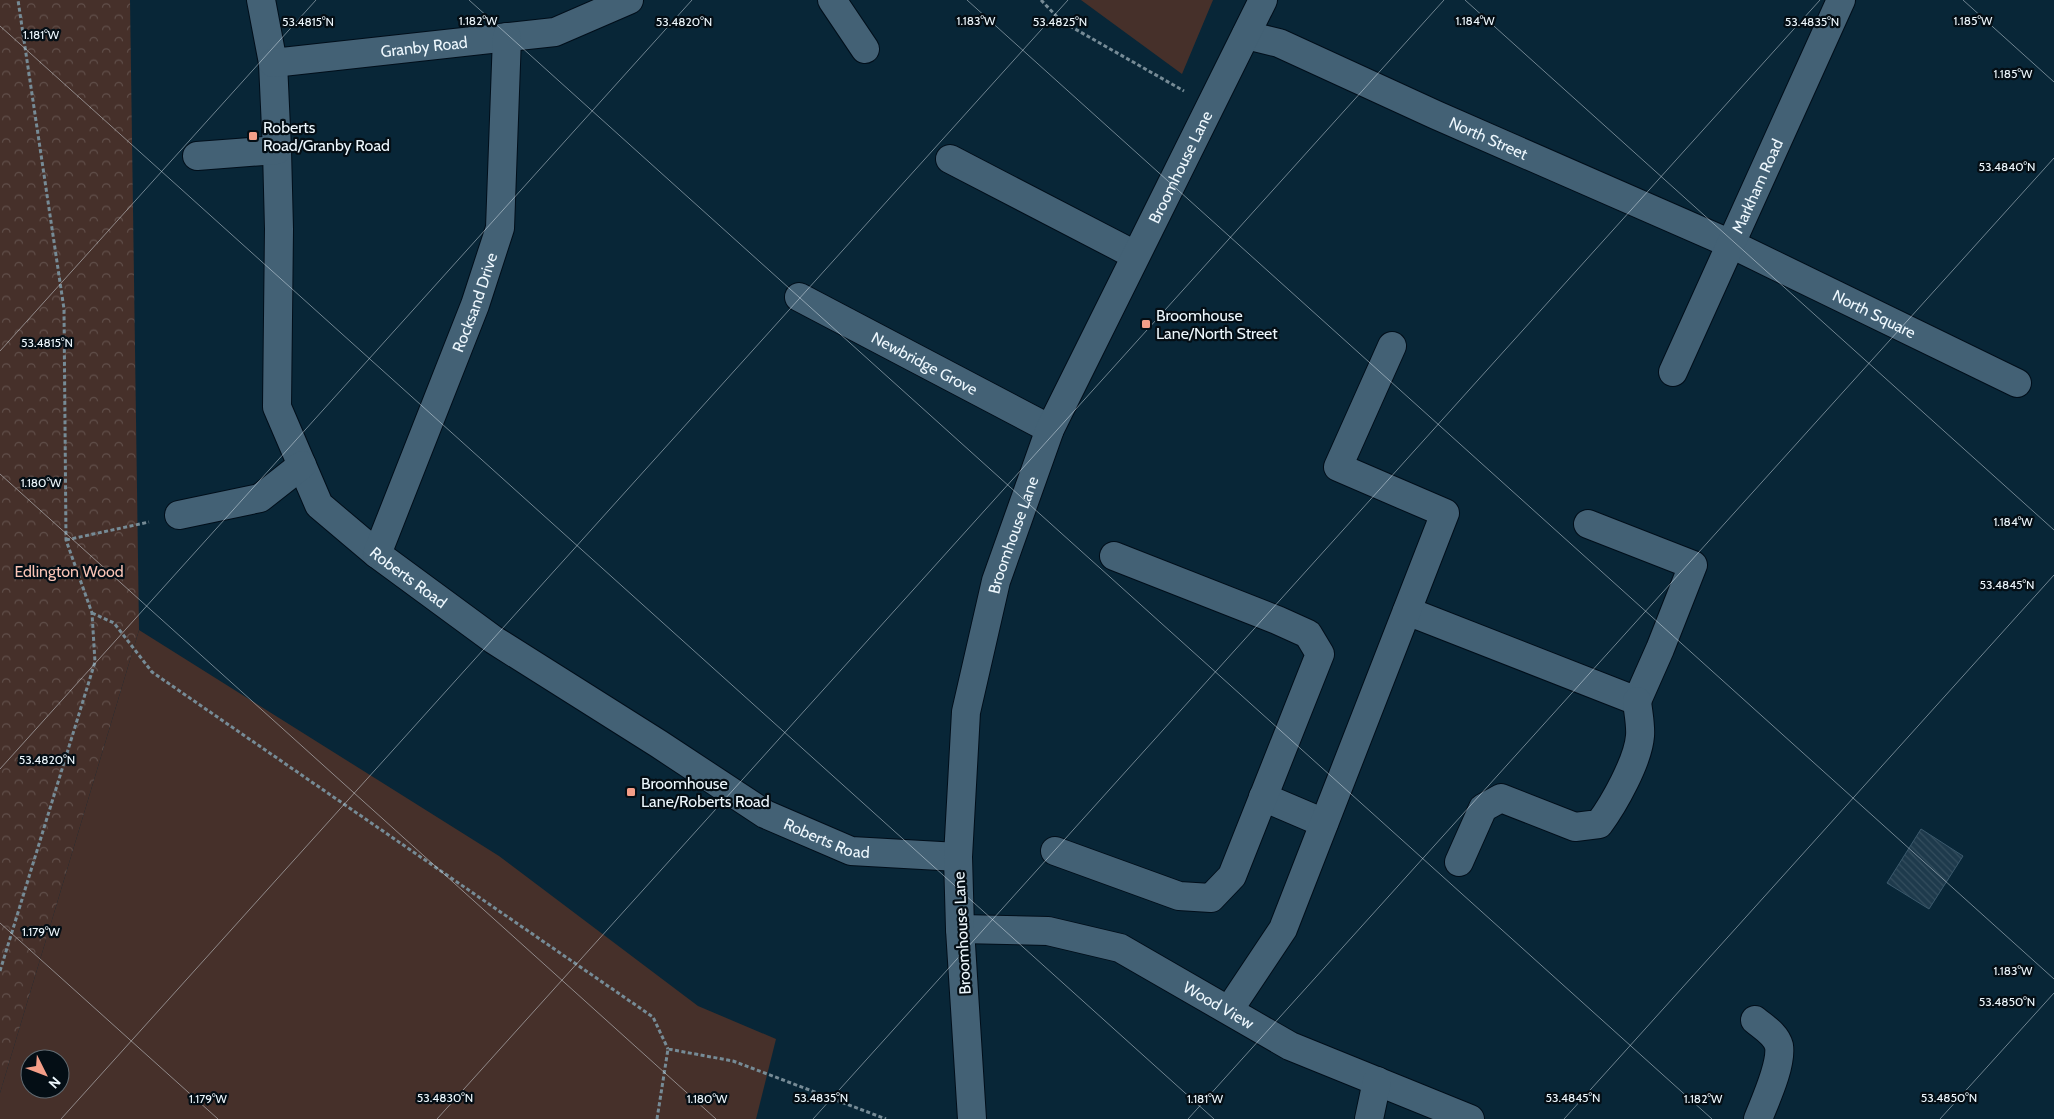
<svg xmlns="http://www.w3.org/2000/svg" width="2054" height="1119" font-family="Cabin,sans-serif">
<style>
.green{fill:#46302a;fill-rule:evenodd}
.forest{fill:url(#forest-crowns)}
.building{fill:url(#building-back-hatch);stroke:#3b596c}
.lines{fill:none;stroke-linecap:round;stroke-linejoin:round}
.minor-casing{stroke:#000e1a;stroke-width:30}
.path{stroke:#768b96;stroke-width:3;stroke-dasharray:4 2.5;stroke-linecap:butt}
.minor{stroke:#436175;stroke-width:28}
.ticks{fill:none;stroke:#edf7fd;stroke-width:1;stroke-opacity:0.45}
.poi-dot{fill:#f49e88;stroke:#040e15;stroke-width:2}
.labels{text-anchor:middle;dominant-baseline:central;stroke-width:4.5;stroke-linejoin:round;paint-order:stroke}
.street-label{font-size:16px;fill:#edf7fd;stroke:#040e15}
.poi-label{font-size:16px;fill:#edf7fd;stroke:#040e15;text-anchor:start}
.park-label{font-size:16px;fill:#fac4b6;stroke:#040e15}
.ticks-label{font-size:12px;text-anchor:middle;fill:#edf7fd;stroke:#040e15;stroke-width:4.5;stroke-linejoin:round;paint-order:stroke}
</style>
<defs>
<pattern id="forest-crowns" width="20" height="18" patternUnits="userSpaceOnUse" patternTransform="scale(1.25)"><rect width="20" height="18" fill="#46302a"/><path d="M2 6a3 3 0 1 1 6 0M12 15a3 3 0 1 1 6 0" fill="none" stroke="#614f4a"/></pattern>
<pattern id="building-back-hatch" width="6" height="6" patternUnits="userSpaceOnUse" patternTransform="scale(1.25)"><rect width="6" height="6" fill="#1e3a4c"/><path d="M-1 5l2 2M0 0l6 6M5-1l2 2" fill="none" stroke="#344e5e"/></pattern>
</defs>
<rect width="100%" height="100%" fill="#082637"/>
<path class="green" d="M1081 0H1213L1182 74Z
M139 630 499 856 698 1006 776 1039 756 1119H0V1093ZM30 1059H60V1089H30Z"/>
<path class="forest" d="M0 0H130L139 630 0 1093Z"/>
<path class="building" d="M1921 829 1963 856 1929 909 1887 883Z"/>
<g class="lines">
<defs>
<g id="minor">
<path id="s1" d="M261 0 273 63 277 150 279 229 277 407 319 505 377 554 494 640 659 744 765 814 851 851 958 857"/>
<path d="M832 0 865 49"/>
<path id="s2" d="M1246 35 1279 43 1436 115 1731 244 2017 383"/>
<path id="s3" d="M273 63 555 32 629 0"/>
<path d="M197 156 277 150"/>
<path d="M950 159 1135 255"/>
<path id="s4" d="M799 297 1050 429"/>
<path id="s5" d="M1673 372 1841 0"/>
<path d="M179 515 260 498 302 465"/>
<path id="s6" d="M377 554 475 305 500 228 507 37"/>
<path d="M1407 611 1637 701 1660 649 1693 565 1588 524"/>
<path d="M1263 797 1324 823"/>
<path d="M1055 851 1179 896 1211 898 1232 876 1320 654 1308 634 1277 620 1114 556"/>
<path d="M1459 862 1483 808 1501 798 1575 827 1599 824C1614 804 1638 761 1640 736 1641 725 1638 712 1637 701"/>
<path id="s7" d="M960 929 1048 931 1120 948 1290 1046 1470 1119"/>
<path d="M1229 1010 1283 929 1445 513 1338 467 1392 346"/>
<path d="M1755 1020C1763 1027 1776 1034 1779 1046 1782 1065 1765 1101 1758 1119"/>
<path id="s8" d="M972 1119 960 929 958 857 966 712 996 581 1050 429 1263 0"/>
<path d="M1369 1119 1377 1081"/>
</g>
</defs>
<use href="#minor" class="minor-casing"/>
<path class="path" d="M1041 0 1061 21 1184 91
M66 540 149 522
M92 613 114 623 152 672 653 1017 668 1049
M0 971 95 662 92 613 66 540 64 309 18 0
M657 1119 668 1049 733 1061 886 1119"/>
<use href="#minor" class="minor"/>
</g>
<path class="ticks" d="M469 0 1712 1119M967 0 2054 979M1465 0 2054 530M1963 0 2054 82M0 26 1214 1119M0 351 316 0M0 474 716 1119M0 769 692 0M0 923 218 1119M61 1119 1068 0M437 1119 1444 0M813 1119 1820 0M1188 1119 2054 158M1564 1119 2054 575M1940 1119 2054 993"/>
<g class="poi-dot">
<rect x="248" y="131" width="10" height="10" rx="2.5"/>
<rect x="1141" y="319" width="10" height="10" rx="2.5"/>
<rect x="626" y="787" width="10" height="10" rx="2.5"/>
</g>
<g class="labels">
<g class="street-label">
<text stroke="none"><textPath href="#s3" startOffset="152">Granby Road</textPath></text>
<text stroke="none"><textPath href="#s2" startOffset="264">North Street</textPath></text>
<text stroke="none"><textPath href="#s8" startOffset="996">Broomhouse Lane</textPath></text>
<text stroke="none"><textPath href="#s5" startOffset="204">Markham Road</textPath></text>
<text stroke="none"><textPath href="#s6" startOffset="270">Rocksand Drive</textPath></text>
<text stroke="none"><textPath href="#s2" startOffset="688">North Square</textPath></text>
<text stroke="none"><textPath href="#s4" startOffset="142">Newbridge Grove</textPath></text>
<text stroke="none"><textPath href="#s8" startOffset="591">Broomhouse Lane</textPath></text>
<text stroke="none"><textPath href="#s1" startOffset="630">Roberts Road</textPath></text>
<text stroke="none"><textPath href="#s1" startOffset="1125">Roberts Road</textPath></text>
<text transform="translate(962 933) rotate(-93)">Broomhouse Lane</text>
<text stroke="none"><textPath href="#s7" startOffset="276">Wood View</textPath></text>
</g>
<g class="poi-label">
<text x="263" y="127">Roberts<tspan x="263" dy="18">Road/Granby Road</tspan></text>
<text x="1156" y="315">Broomhouse<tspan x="1156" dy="18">Lane/North Street</tspan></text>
<text x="641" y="783">Broomhouse<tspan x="641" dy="18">Lane/Roberts Road</tspan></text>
</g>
<g class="park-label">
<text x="69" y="571">Edlington Wood</text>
</g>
</g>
<g class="ticks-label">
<text x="1973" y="25">1.185°W</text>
<text x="976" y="25">1.183°W</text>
<text x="478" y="25">1.182°W</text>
<text x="1475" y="25">1.184°W</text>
<text x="308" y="26">53.4815°N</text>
<text x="684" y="26">53.4820°N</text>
<text x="1060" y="26">53.4825°N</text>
<text x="1812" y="26">53.4835°N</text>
<text x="41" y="39">1.181°W</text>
<text x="2013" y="78">1.185°W</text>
<text x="2007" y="171">53.4840°N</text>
<text x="47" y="347">53.4815°N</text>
<text x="41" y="487">1.180°W</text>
<text x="2013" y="526">1.184°W</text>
<text x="2007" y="589">53.4845°N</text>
<text x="47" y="764">53.4820°N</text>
<text x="41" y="936">1.179°W</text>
<text x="2013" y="975">1.183°W</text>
<text x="2007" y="1006">53.4850°N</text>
<text x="445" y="1102">53.4830°N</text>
<text x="821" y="1102">53.4835°N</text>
<text x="1573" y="1102">53.4845°N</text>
<text x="1949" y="1102">53.4850°N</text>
<text x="208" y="1103">1.179°W</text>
<text x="707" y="1103">1.180°W</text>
<text x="1205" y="1103">1.181°W</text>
<text x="1703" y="1103">1.182°W</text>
</g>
<g transform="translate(45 1074) rotate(132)"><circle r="24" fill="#040e15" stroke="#616b72"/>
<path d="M0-4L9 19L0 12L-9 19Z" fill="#f49e88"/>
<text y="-8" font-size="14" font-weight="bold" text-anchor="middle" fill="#edf7fd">N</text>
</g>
</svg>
